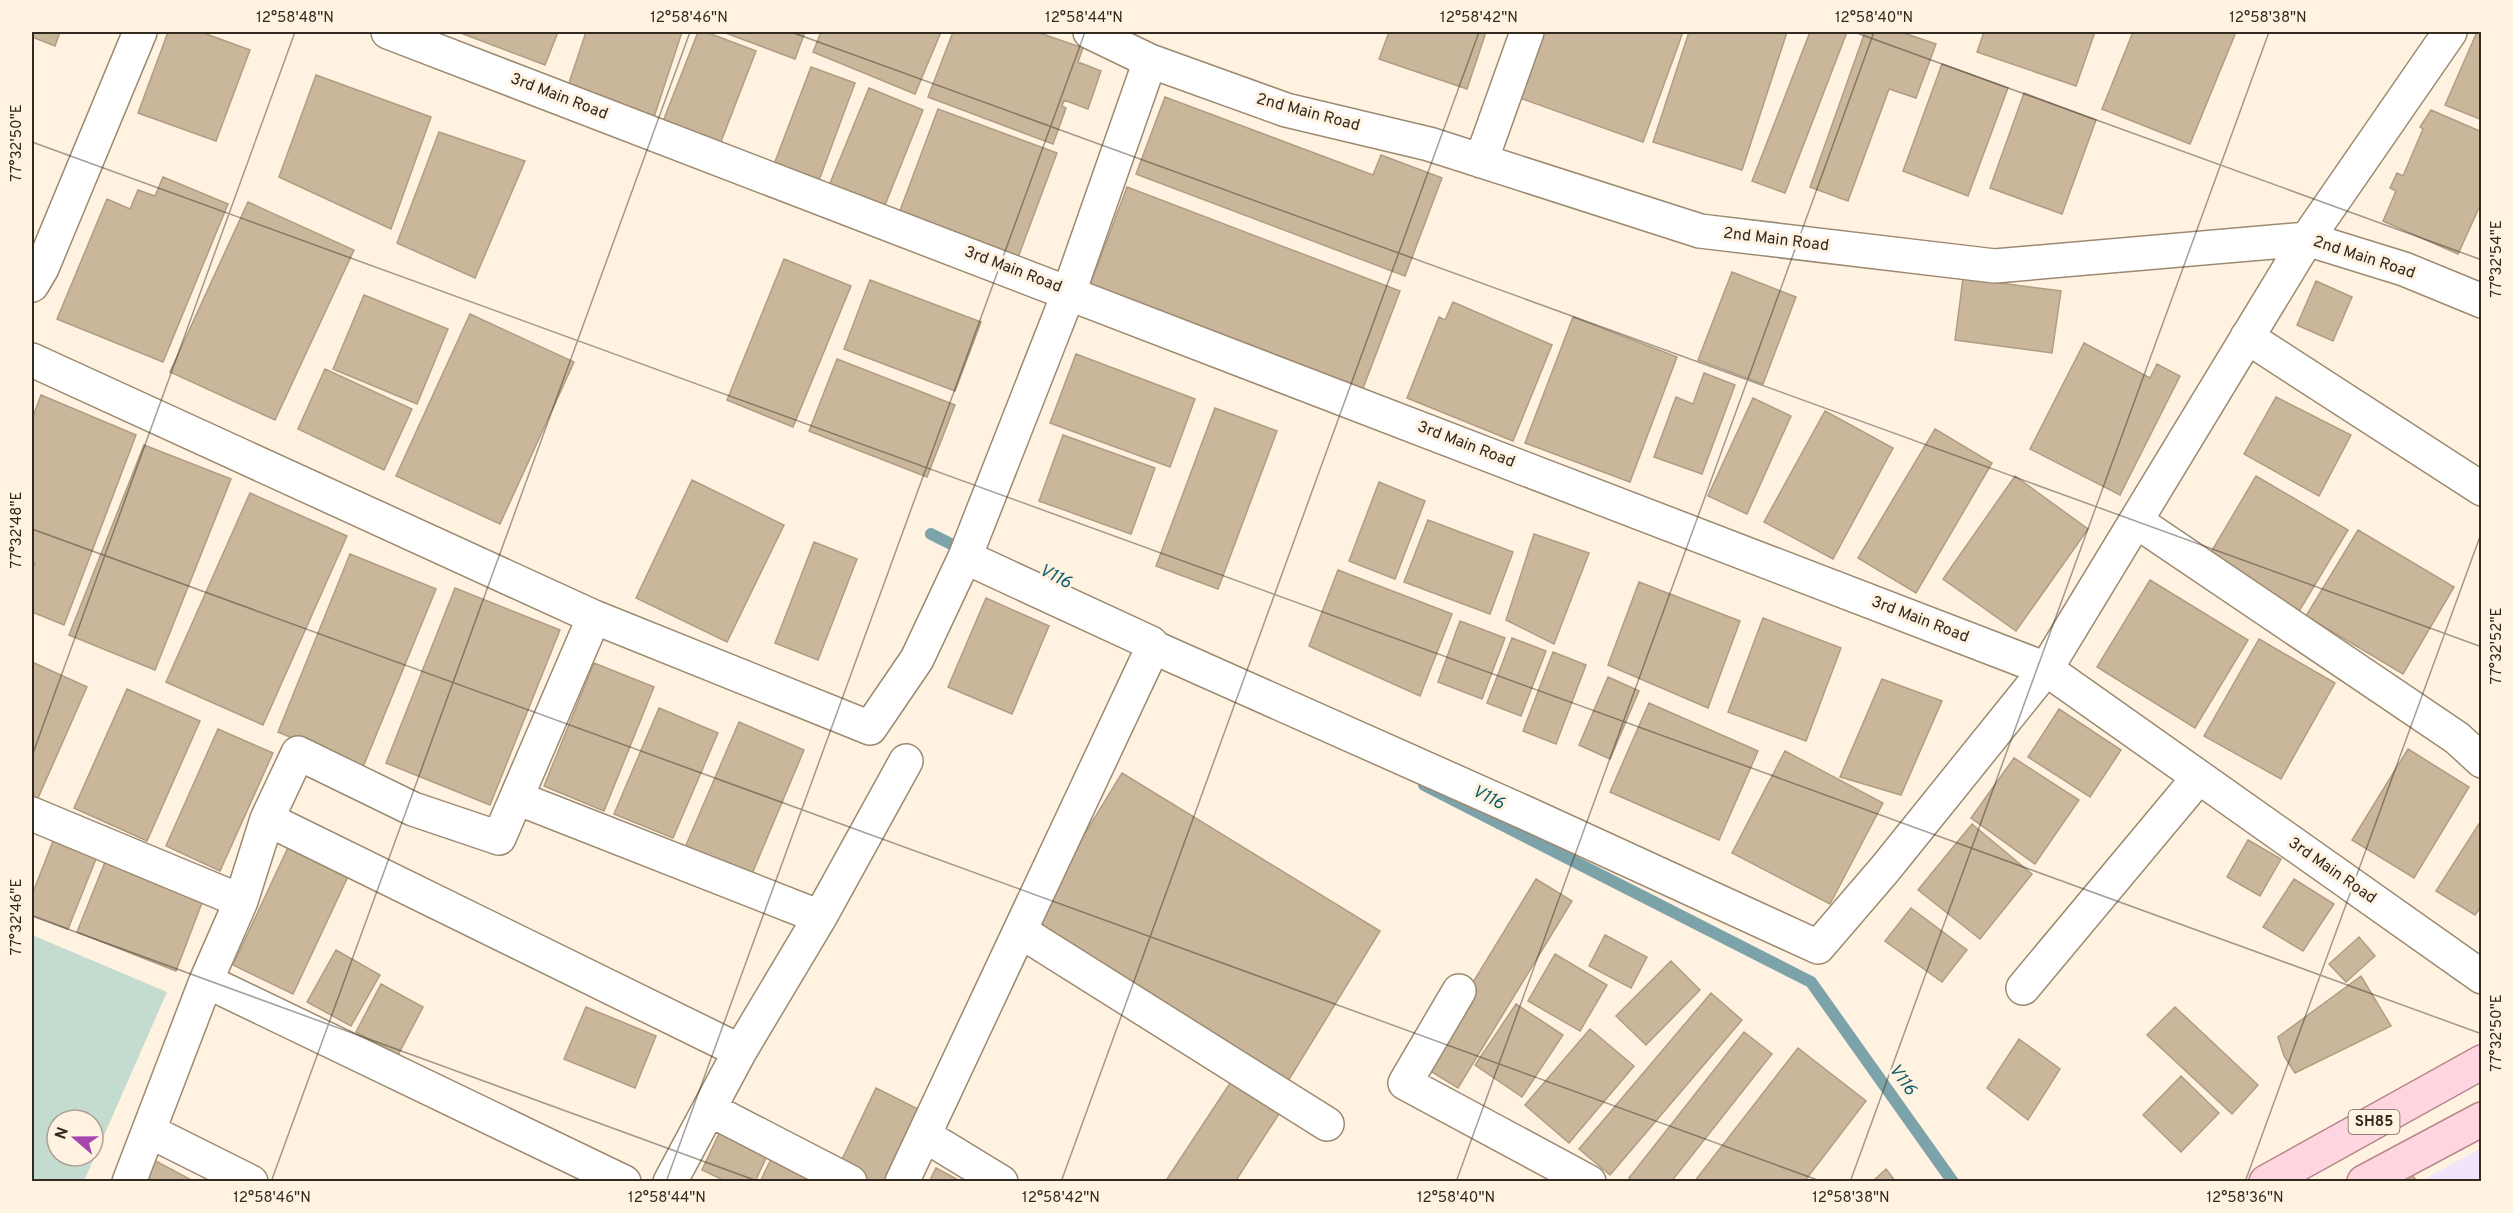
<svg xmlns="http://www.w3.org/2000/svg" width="2513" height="1213" font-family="Overpass,sans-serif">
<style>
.commercial{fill:#f0e5fa}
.green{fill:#c4dccf;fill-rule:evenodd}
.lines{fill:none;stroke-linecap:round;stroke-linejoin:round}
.stream{stroke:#7da3aa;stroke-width:12}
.building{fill:#cab79b;stroke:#b09d82;stroke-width:1.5}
.minor-casing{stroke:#9c8a70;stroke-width:36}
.major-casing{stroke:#b7888e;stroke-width:36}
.minor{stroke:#fff;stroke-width:33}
.major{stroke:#ffd6df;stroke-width:33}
.ticks{fill:none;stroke:#322a1f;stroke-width:1.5;stroke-opacity:0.45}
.labels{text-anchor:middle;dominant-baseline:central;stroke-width:6;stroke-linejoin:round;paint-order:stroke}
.shield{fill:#fff2e1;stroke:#706659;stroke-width:1.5}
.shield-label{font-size:15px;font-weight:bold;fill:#322a1f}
.street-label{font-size:16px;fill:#322a1f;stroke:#fff2e1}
.water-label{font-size:18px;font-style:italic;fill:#125f6b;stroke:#fff2e1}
.neatline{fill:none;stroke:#322a1f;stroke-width:2}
.ticks-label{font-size:15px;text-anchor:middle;fill:#322a1f}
</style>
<rect width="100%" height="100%" fill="#fff2e1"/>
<path class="commercial" d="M2481 1148V1181H2421Z"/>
<path class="green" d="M32 935 167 992 84 1181H32ZM57 1120H93V1156H57Z"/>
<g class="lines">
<path class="stream" d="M931 534 965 551
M1424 785 1811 982 1953 1182"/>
</g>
<path class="building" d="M32 32H60L55 46 32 37Z
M168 32H201L250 50 216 141 138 113Z
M458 32H558L545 65Z
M586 32H682L654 117 567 89Z
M698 32H706L756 51 717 152 660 129Z
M723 32H805L795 59Z
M821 32H941L915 94 813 52Z
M953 32H1037L1083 48 1078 62 1101 71 1088 109 1064 100 1062 106 1066 108 1053 144 928 97Z
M1389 32H1486L1467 89 1379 59Z
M1541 32H1683L1643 142 1517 97Z
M1689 32H1787L1742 170 1653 142Z
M1810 32H1847L1785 193 1752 181Z
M1865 32H1901L1936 44 1916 98 1889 89 1848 201 1810 187Z
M1984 32H2095L2076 86 1977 52Z
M2133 32H2236L2190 144 2102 109Z
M2477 32H2482V120L2445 105Z
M1942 64 2008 88 1968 196 1903 171Z
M811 67 855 83 818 183 773 167Z
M316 75 431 117 391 229 279 177Z
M869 88 923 110 883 210 828 188Z
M2024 93 2096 120 2062 214 1990 188Z
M1165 97 1373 175 1381 155 1442 178 1405 276 1136 174Z
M938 109 1057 153 1017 260 898 216Z
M2431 110 2482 132V201L2458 254 2383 221 2396 191 2390 188 2397 173 2403 176 2423 129 2420 127Z
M439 132 525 161 475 278 397 243Z
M163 177 228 204 163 362 57 319 107 199 130 209 138 190 155 196Z
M1127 187 1400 291 1362 391 1089 288Z
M248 202 354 250 275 420 170 372Z
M784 259 851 286 793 427 727 400Z
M1732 272 1796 297 1763 384 1698 360Z
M1963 278 2061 291 2052 353 1955 340Z
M870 280 981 322 955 391 844 349Z
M2316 281 2352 297 2333 341 2297 325Z
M364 295 448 329 417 404 333 369Z
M1453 302 1552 345 1513 441 1407 398 1439 317 1445 320Z
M470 314 574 362 500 524 396 476Z
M1573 317 1677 357 1630 482 1525 443Z
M2084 343 2150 378 2157 364 2180 376 2120 495 2030 449Z
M1076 354 1195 399 1170 467 1050 423Z
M837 359 955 405 927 477 809 431Z
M325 369 412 409 384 470 298 429Z
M1704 373 1735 385 1702 474 1654 457 1676 397 1693 404Z
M41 395 136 435 64 625 32 612V572L35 563 32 562V419Z
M2276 397 2351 435 2319 496 2244 454Z
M1753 398 1791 416 1747 514 1708 496Z
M1215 408 1277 431 1218 589 1156 566Z
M1825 411 1893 448 1833 559 1764 522Z
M1935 429 1992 463 1916 593 1858 558Z
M1063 435 1155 468 1131 534 1039 501Z
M144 445 231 479 155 670 69 635Z
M2015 476 2088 529 2016 631 1943 579Z
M2256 476 2348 530 2298 613 2207 559Z
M692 480 784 525 727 642 636 598Z
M1379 482 1425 501 1395 579 1349 561Z
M250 493 347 536 263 725 166 682Z
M1428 520 1513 552 1490 614 1404 582Z
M2358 530 2454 587 2403 674 2306 616Z
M1534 534 1589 553 1554 644 1506 620Z
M814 542 857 559 818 660 775 643Z
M350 554 436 589 363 767 278 732Z
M1338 570 1452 614 1420 696 1309 646Z
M2150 580 2248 640 2195 728 2097 667Z
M1639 582 1740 621 1708 708 1608 665Z
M455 588 560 630 490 805 386 763Z
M986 598 1049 626 1012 714 948 687Z
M1763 618 1841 648 1806 741 1728 712Z
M1460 621 1505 638 1482 699 1438 682Z
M1512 638 1546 651 1521 716 1487 703Z
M2259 639 2335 683 2281 779 2204 736Z
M1553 652 1586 665 1556 744 1523 731Z
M32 662 87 687 38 798 32 795Z
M594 663 654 687 604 811 544 786Z
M1608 677 1639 691 1610 759 1579 745Z
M1882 679 1942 701 1901 795 1840 777Z
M127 689 200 721 147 841 74 808Z
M1649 703 1758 751 1719 840 1610 792Z
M659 708 718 733 673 838 614 814Z
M2059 709 2121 750 2090 797 2028 757Z
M739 722 804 750 749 881 683 852Z
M218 729 273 753 220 871 166 846Z
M2408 749 2469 787 2414 878 2352 840Z
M1785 751 1883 803 1830 904 1732 853Z
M2014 758 2079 800 2035 864 1971 818Z
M1122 773 1380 931 1285 1086 1027 928Z
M2482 819V905L2475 915 2436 891Z
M1972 824 2032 874 1980 939 1918 890Z
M55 836 98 854 68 929 32 915V895Z
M292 839 352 868 293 994 233 965Z
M2248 840 2281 859 2260 896 2227 877Z
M107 857 205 895 176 971 77 932Z
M1536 879 1572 901 1458 1088 1422 1066Z
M2294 879 2334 904 2303 951 2263 927Z
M1911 908 1967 950 1942 982 1885 941Z
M1605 935 1647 957 1631 988 1589 966Z
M2359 937 2375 956 2346 982 2329 964Z
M336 950 380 975 351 1026 307 1002Z
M1555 954 1607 985 1580 1031 1528 1001Z
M1671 961 1700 990 1646 1045 1616 1016Z
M2361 976 2391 1026 2295 1073 2284 1056 2278 1037Z
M381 984 423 1007 398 1055 356 1032Z
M1711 993 1742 1020 1610 1175 1579 1149Z
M1516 1004 1563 1035 1522 1097 1475 1065Z
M586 1007 656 1036 635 1088 564 1059Z
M2175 1007 2258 1085 2232 1114 2147 1035Z
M1590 1029 1634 1066 1569 1143 1525 1105Z
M1744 1032 1772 1054 1671 1182H1634L1629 1178Z
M2019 1039 2060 1069 2028 1120 1987 1088Z
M1798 1048 1866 1101 1804 1182H1694Z
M1238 1071 1286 1103 1235 1182H1165Z
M2181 1076 2219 1113 2181 1152 2143 1115Z
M876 1088 926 1113 894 1182H855L836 1172Z
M723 1125 771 1147 755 1182H727L702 1170Z
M772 1157 810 1175 807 1182H760Z
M150 1158 195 1182H138Z
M2404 1166 2418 1182H2387Z
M936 1168 962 1182H929Z
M1886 1169 1896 1182H1872Z"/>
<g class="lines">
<defs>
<path id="minor" d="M388 32 2046 669 2482 977
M1090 32 1150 61 1286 110 1429 144 1700 231 1995 266 2307 239 2404 269 2482 301
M1481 161 1527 32
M32 285 42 268 140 32
M2247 337 2482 489
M32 360 594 617 870 728 917 659 965 557 1151 643 1153 647 1528 814 1818 947 1885 869 2046 669 2307 239 2450 32
M2136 521 2457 738 2482 761
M965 557 1069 292 1150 61
M517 798 820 917 906 761
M32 814 241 901
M267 819 740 1051 670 1182
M1020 931 1327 1124
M206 981 624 1182
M2023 988 2199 777
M1459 991 1405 1083 1589 1182
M740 1051 820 917
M709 1109 850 1182
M151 1132 251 1182
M924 1135 1001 1182
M129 1182 206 981 241 901 267 819 298 753 413 809 499 838 594 617
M902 1182 1153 647"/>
<path id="major" d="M2266 1182 2482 1062
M2364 1182 2482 1119"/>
</defs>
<use href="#minor" class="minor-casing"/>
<use href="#major" class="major-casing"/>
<use href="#minor" class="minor"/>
<use href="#major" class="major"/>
</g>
<path class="ticks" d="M791 32 2482 647M1854 32 2482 260M32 142 2482 1034M32 529 1823 1182M32 756 295 32M32 916 760 1182M271 1182 690 32M666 1182 1085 32M1061 1182 1479 32M1456 1182 1874 32M1850 1182 2269 32M2245 1182 2482 531"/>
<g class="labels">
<rect class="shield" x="2348.5" y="1110" width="51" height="24" rx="4.5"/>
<g class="shield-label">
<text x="2374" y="1122">SH85</text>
</g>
<g class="street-label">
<text transform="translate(559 97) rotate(21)">3rd Main Road</text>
<text transform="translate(1308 113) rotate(15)">2nd Main Road</text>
<text transform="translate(1776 240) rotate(7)">2nd Main Road</text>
<text transform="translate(2364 258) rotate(18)">2nd Main Road</text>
<text transform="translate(1013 270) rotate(21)">3rd Main Road</text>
<text transform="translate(1466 445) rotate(21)">3rd Main Road</text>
<text transform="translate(1920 620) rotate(21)">3rd Main Road</text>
<text transform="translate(2332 871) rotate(35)">3rd Main Road</text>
</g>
<g class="water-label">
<text transform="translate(1055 577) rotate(27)">V116</text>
<text transform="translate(1488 798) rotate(27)">V116</text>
<text transform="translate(1902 1080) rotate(54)">V116</text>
</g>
</g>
<rect width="2513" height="1213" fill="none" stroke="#fff2e1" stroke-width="66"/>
<g transform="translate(75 1138) rotate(290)"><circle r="28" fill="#fff2e1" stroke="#ada293" stroke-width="1.5"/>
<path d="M0-4.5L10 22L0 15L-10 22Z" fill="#a746ae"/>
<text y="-9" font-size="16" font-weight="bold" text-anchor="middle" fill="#322a1f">N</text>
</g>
<rect x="33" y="33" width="2447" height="1147" class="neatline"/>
<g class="ticks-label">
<text x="295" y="22">12°58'48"N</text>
<text x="689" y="22">12°58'46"N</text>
<text x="1084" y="22">12°58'44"N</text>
<text x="1479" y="22">12°58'42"N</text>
<text x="1874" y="22">12°58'40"N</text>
<text x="2268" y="22">12°58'38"N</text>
<text transform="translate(16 143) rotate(-90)" y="5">77°32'50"E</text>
<text transform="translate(2496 259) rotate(-90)" y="5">77°32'54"E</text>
<text transform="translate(16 530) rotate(-90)" y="5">77°32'48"E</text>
<text transform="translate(2496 646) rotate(-90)" y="5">77°32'52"E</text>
<text transform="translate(16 917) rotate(-90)" y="5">77°32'46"E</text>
<text transform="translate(2496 1033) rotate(-90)" y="5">77°32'50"E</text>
<text x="272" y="1202">12°58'46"N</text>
<text x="667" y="1202">12°58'44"N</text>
<text x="1061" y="1202">12°58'42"N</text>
<text x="1456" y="1202">12°58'40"N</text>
<text x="1851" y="1202">12°58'38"N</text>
<text x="2245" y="1202">12°58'36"N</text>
</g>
</svg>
